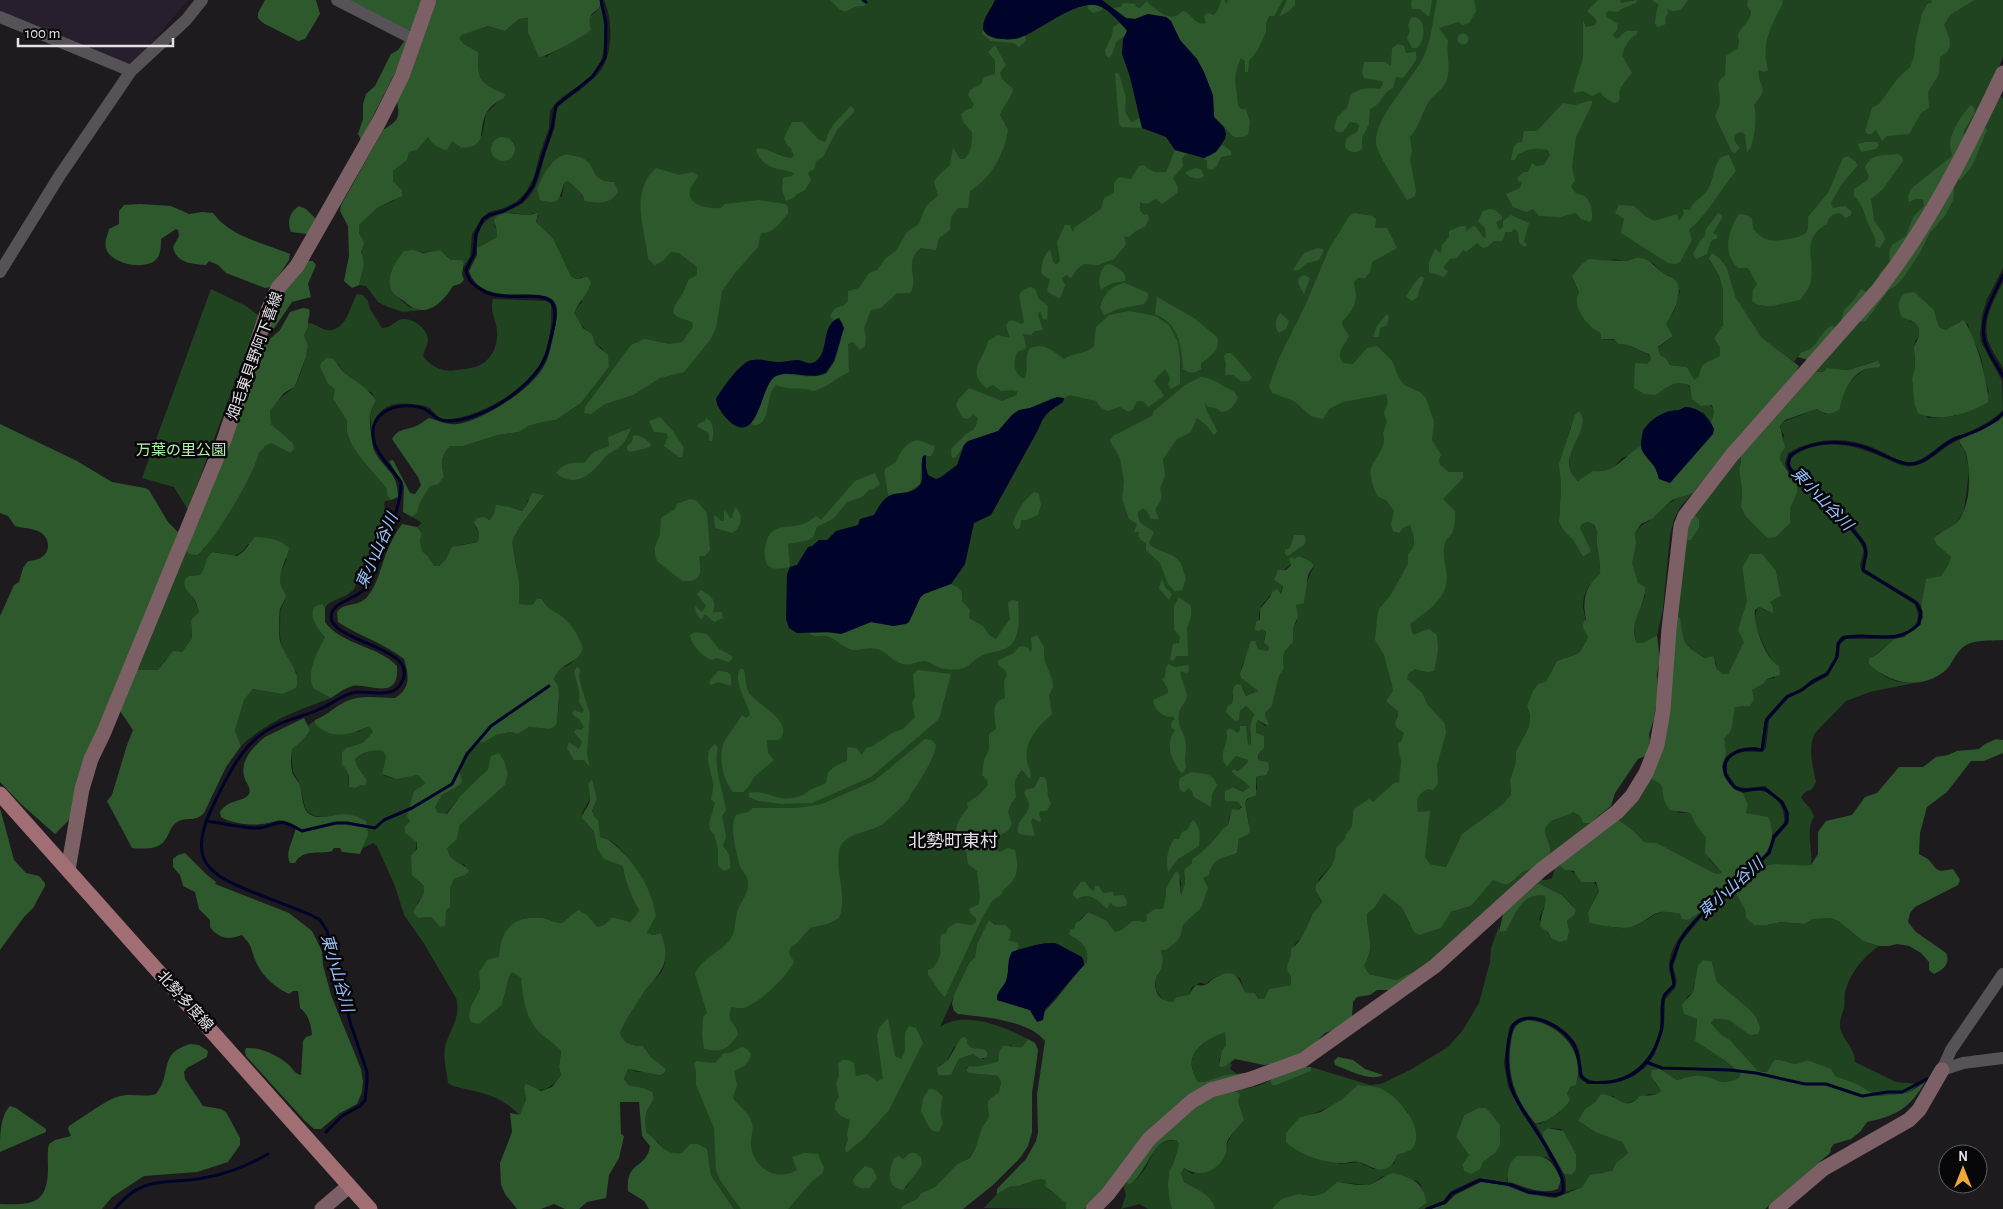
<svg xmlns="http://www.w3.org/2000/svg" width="2003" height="1209" font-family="'Alegreya Sans','Noto Sans JP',sans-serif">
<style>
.education{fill:#271f2e}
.green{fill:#214420;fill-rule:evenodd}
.forest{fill:#2e592d}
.water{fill:#00032a}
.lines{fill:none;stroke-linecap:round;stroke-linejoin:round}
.stream{stroke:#00032a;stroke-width:3}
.street{stroke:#565258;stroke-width:12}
.secondary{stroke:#7c6066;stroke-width:15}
.primary{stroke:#a16e74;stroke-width:15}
.labels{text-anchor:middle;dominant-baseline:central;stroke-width:5;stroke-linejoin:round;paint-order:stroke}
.street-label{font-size:15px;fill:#e5e2e6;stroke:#070608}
.park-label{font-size:15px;fill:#b0f3ac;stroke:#070608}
.water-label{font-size:16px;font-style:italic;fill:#9ac3fc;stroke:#070608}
.quarter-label{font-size:18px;fill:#e4e0e6;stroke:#070608}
</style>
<rect width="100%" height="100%" fill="#1e1b1f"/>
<path class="education" d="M0 0H188L133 65 0 16Z"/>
<path class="green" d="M604 0H830L840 10 845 12 855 7 865 6 868 0H2003V57L1982 107 1897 259 1838 327C1821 325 1819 350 1801 352L1794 362 1761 337 1753 328 1736 298 1727 268 1709 260 1719 276 1723 290V325L1714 338 1720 348V355C1709 364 1701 359 1699 376L1694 381 1687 367 1670 365 1666 358 1660 355 1658 348 1673 336 1666 324 1674 311 1680 291 1670 276 1662 273 1653 263 1634 258 1624 261 1614 259 1607 262 1600 261 1572 276 1579 294V310L1589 326 1596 329 1601 334V339C1605 340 1610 339 1614 340 1627 342 1636 351 1648 354L1651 360 1647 364H1635L1663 390C1669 385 1673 382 1681 382 1689 383 1689 388 1693 392 1703 402 1721 405 1711 423L1704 413 1683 408 1678 411H1670L1643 429 1641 446 1630 455 1622 458 1613 468 1578 481 1571 475 1569 470 1571 426 1560 464 1561 485 1559 522 1563 530 1573 540 1583 557 1590 551 1580 528 1582 524 1588 522 1593 525 1597 531C1595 546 1601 559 1600 575 1590 582 1583 593 1583 606 1583 610 1585 614 1585 618 1586 625 1584 630 1588 637 1578 659 1577 653 1557 661L1546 681 1538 684 1527 706 1530 715 1529 727 1516 751V762L1510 780 1511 794 1504 803 1462 834 1446 867 1430 864 1332 865 1319 879 1316 891 1322 903 1319 908 1311 916 1303 936 1295 944 1289 963 1292 985 1269 989 1264 999H1258L1255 993 1245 992 1240 978C1227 973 1217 973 1206 984L1200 983 1192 987 1189 995 1173 1002H1165L1156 990 1155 980 1163 965 1161 950 1181 935 1183 925 1201 908 1203 878 1211 865 1218 858 1237 853 1239 839 1247 835 1249 824 1245 803 1257 789 1256 777 1262 776 1258 755 1262 751C1259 741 1252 730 1258 720L1265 726H1268L1269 723 1264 717 1265 713 1272 706 1279 676 1284 668 1283 657 1285 651 1293 641V629L1297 621 1296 605 1305 599C1303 587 1310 576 1314 565L1310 561 1299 556 1274 580 1283 586 1280 594 1272 592C1269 599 1262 603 1260 609 1257 617 1261 627 1266 632L1264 640 1269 647 1268 651 1258 649C1247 656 1239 664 1241 678L1258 691 1246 696 1243 688 1234 687C1230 699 1233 708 1239 720L1240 711 1246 706 1254 714 1250 726 1251 745H1248L1247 737 1240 726V730L1237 733 1226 731C1229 743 1222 750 1224 763L1227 767 1236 756 1248 760 1247 763 1238 771 1234 769 1231 771C1236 778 1245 780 1249 787L1244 792 1233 787 1225 791V801L1238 802 1242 806 1229 817 1228 825C1222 828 1222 831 1217 836 1210 845 1202 852 1192 859L1193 863 1184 870 1185 883 1181 899V882L1176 871 1166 894 1163 909 1147 915V920L1144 922C1126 917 1131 928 1115 932L1106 920 1088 912C1080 918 1075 926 1069 935 1084 943 1088 943 1087 962L1084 965V960C1078 955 1072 955 1066 951 1062 948 1064 947 1060 945 1046 939 1030 948 1017 950L1019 946 1007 940 1005 925H995L990 920 977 944 975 957 969 963 940 1027C964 1010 1005 1027 1028 1039L1022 1047 1016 1048 1010 1045 995 1063 980 1067 969 1066 966 1069 970 1073 998 1076 1001 1082 999 1092C985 1102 987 1100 989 1117L982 1127 975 1149 970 1158 957 1164 935 1187 921 1193 917 1199 902 1206 901 1209H734L711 1175 709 1162 683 1153 671 1154 663 1150 659 1143 646 1132V1113L653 1101 643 1088 627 1085 624 1079 628 1069 638 1072 666 1069 651 1057 643 1046C632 1046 624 1044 620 1033 626 1018 636 1006 644 992 648 984 657 979 662 971 668 959 665 945 661 933L653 935 647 933 656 916C647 886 636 861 611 841 607 838 604 839 600 837L592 811 597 799 592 780 590 799 582 813 585 822 594 832 597 848 604 858 623 866C623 875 633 902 639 910L637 916 630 922 612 917 604 925 597 928 587 916 569 917 562 923C556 923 550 919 543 918 515 915 500 929 499 957L479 972 480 989 471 1006 479 1024 502 1005 509 977 512 972 521 978 540 1032 550 1039 561 1051 559 1067 561 1075C548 1092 544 1091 524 1088L526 1099 520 1116C501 1094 479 1093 453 1086L448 1083C447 1072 443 1058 445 1047 449 1031 462 1016 456 998L423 942 404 915 395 886 377 846 373 843 363 848 366 821 359 817 343 814 324 817 314 816 308 812 305 807 299 782 293 772 291 749 304 739 310 730 308 726 315 720V724L358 732 367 727 370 728 373 732 362 743 346 748 349 787 367 780 357 766 355 759C364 751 371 750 383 751L386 757 382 774C394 782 405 776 418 775L425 783C417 794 404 808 410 821L405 833 417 841 415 853 418 881 424 886 425 893 417 903 418 918 431 917 440 927 444 926 446 911 450 907V889L454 879 465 875V865L453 861 446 848 457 839 460 825 505 785 508 774 505 763 488 769 460 796 446 814H438L435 807 442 795 460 785 461 781 459 769 466 753 476 741 485 742 496 735 510 732 518 734 529 727 549 729 557 723C558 708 562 692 554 679 559 664 560 670 570 664 575 661 579 652 583 648 580 637 571 624 563 617 553 611 548 610 542 599H537L532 605 519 604C519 587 518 570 514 554 513 549 510 544 513 539 518 528 532 510 540 501L528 500 526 506 522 511 510 507C497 513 488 521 475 527L479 533 478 542 460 545 439 566H434L428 556 422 551 420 540 422 534 417 527 422 523 412 517 417 513 420 503 430 486 438 483 444 477C441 463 440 457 450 446H463L498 435 519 432 528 426 543 422 556 420 581 403 609 367 602 348 595 344C591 329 579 327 573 313L582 302V277L576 279 571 276 553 238 536 222 538 215 533 213 528 215 511 213 494 225 498 232 497 237 477 248C476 207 508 220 529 197 540 183 541 167 546 151 549 142 553 134 555 126 556 120 555 112 558 107 563 99 572 96 579 91 586 84 596 78 601 70 613 53 613 19 604 0ZM566 154C572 156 582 156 586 160 599 172 590 180 614 182L584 199 582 194 568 181 564 183 562 197 537 189 550 165ZM967 1043 972 1048H976L984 1059H980L973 1054 959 1059 953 1072 939 1065 946 1063 954 1047ZM943 1100C939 1108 939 1114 943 1122L929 1127 928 1121ZM910 1153 922 1165 913 1175 906 1188 899 1157 903 1159Z
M601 5C606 27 609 59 591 76 580 87 564 93 554 105L550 111 549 128 540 153 534 177 526 192 516 202 504 208 489 212 481 219 472 234 470 257 464 266V262L451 260C435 242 431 257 414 250L393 293 409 307 421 310 403 312 388 307 378 302 366 286 359 285C368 261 358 248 359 225L377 208 394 201 402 190 393 181V171L407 160 409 152 417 150 428 136 452 140 482 136 486 114 505 94C478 82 478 80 478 52L464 44 460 39 461 34 488 26 505 31 519 19 528 18C528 38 533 42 546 57 560 47 579 40 590 30 585 10 594 19 601 5ZM504 137 513 141 515 148 514 155 491 145Z
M1998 93 2003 99V268L1987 299 1982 315 1980 334 1981 342 2002 381 2003 410C1993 420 1978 428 1964 434 1960 435 1955 436 1950 439 1937 446 1923 464 1907 462 1897 461 1885 453 1876 449 1847 436 1816 437 1788 453L1785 463 1786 468 1780 459 1784 435C1775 423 1786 421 1796 417 1803 415 1810 411 1817 409L1825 414 1840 409C1843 388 1852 376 1870 367L1878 368 1881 365 1876 361 1848 370 1827 368 1823 372H1810L1858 318 1866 321 1889 290 1896 286 1904 277 1920 253 1930 233 1945 216 1950 188 1956 177 1965 176 1980 148 1984 126 1995 105ZM1927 305 1934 310 1939 327 1946 330 1954 326 1960 321 1968 324C1970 336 1978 346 1981 358 1984 370 1985 381 1989 392L1955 416 1928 418 1914 403 1912 378 1915 368 1914 356 1915 341 1919 336V328L1914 322 1909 321Z
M2003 282V368C1998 359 1991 350 1988 340 1982 320 1995 298 2003 282Z
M211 289 246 306 259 316 188 510 174 487 142 478Z
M357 294 363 295 368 301 370 309 382 328C390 328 392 324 399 320 410 315 429 329 428 341 427 346 424 351 423 356 431 367 444 373 457 370 466 369 479 368 486 361 496 353 499 337 496 325 494 315 490 310 493 299L546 301 551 304C552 324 550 346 540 364 523 393 473 421 440 419L430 408 425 406C398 401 377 401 372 432L370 415 376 400 372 393 362 388 351 377 344 373 338 363 320 367 328 384 336 388 333 399 347 421C342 445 374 471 387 489V495L391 500 385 501C383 507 385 510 389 513L383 530 354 589C344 600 331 598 325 608L321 604 313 611 314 618 325 637 322 643 314 689 331 698C296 711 269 720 241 746L235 730 244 700 253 689 282 694 297 673C284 655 279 647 280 624 281 612 278 612 285 601L279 576 287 559 248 544C236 563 230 553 212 552 204 559 206 568 200 575L189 576 193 597 199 612 191 620 192 638 182 652 166 659 158 670H135L188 543 203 550 226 518 257 459C259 451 263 446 271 443L290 453 293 443 271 424 270 411C277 400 283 396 293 388 298 384 308 354 308 346 307 343 305 338 304 335L308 327 307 323C315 323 319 328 326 330 346 333 350 306 357 294Z
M1959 440 1960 445 1965 450 1969 471 1964 511 1954 526 1937 534V545L1951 557 1949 563 1941 576 1926 580 1921 605 1916 600 1864 569C1865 558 1871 553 1865 542 1851 522 1834 501 1814 486 1806 480 1796 476 1791 466 1788 459 1794 455 1800 452 1827 438 1858 446 1884 458 1894 462 1903 468 1913 466 1930 464 1943 446 1959 440Z
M1740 452 1741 462 1739 469 1742 491 1741 508 1745 516 1767 538 1790 523C1790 518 1789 512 1790 507 1796 492 1800 493 1792 477L1812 490 1831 508 1858 539 1864 550 1860 565 1862 572 1915 604 1918 615C1916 646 1862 631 1842 636L1837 642 1835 657 1830 668 1825 673 1813 679 1802 688 1786 695 1765 719 1761 748C1747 746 1734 748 1724 759V737L1735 707H1743L1752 690 1763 684 1767 679 1775 678C1774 674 1775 667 1773 662 1767 651 1747 618 1759 607L1766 611 1769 602 1781 596 1776 571 1742 568C1743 579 1747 590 1747 600 1747 616 1733 626 1745 642L1728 674H1723L1717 669 1716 662C1702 657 1688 650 1682 636 1679 629 1680 624 1676 617L1683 540H1691L1699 528 1694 514Z
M1693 493 1681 506 1674 519 1670 535 1663 609 1657 635 1643 643H1637C1629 627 1640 612 1645 596 1639 585 1630 570 1632 557 1634 548 1636 542 1635 533 1642 523 1646 524 1653 518 1667 505 1674 497 1693 493Z
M1846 639H1894L1875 655 1869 658C1879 677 1892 683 1914 683L1870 692 1846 701 1815 733C1807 749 1813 766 1816 782L1812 789 1804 793 1801 798 1811 810 1814 816C1805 832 1813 848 1811 865H1762L1756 868 1771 853 1775 839 1788 824 1789 813 1784 802 1765 786 1746 788 1736 786 1727 773V762C1736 749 1750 752 1762 752L1766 748 1769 720 1788 698 1828 676 1839 656 1840 644Z
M1650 774 1652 779C1662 783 1664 787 1664 798L1679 813H1690L1706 838 1709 859 1722 873 1716 874 1657 843 1644 842 1634 831 1616 818Z
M1756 790C1774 791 1786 806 1784 824L1772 835 1771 824 1746 813 1748 805 1743 793Z
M1573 812 1580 816 1583 822 1590 823 1548 857C1551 846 1546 839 1545 828L1549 822Z
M1559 865C1572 876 1591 872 1599 890L1588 912 1589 922C1601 924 1615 929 1628 928 1632 928 1635 926 1639 924 1659 913 1665 903 1688 920L1701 912C1687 927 1669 945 1669 967 1669 973 1672 978 1673 983 1670 989 1664 991 1662 998 1659 1008 1662 1019 1660 1029 1654 1056 1636 1076 1609 1081 1601 1082 1589 1082 1583 1076 1580 1065 1582 1052 1575 1042 1563 1024 1524 1003 1509 1028L1504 1063 1508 1087 1522 1113 1541 1139 1550 1160 1546 1157H1517L1507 1180 1515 1184 1479 1178 1451 1191 1443 1201 1424 1209H1418L1427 1203 1421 1185 1417 1181 1402 1176H1383L1373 1183 1366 1185 1337 1182 1324 1193 1313 1196 1299 1194 1272 1207 1273 1209H1215C1213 1194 1195 1189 1184 1182L1181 1173 1184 1168 1192 1174C1206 1170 1222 1167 1227 1152 1228 1148 1226 1144 1229 1140 1242 1117 1243 1115 1233 1090 1246 1089 1259 1087 1270 1080L1277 1085 1311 1071V1067L1370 1085 1381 1084 1410 1070 1448 1047 1463 1030 1479 1003 1490 962 1491 948 1499 926V932L1506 931C1516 915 1521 892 1545 896L1546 903 1539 919 1551 938 1559 942 1569 930 1567 921 1574 915 1573 906 1562 895 1538 883 1539 880H1546L1552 878 1555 868ZM1358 1085 1384 1090 1407 1111 1413 1126 1409 1151 1397 1155 1394 1164 1373 1169 1359 1162 1341 1164 1303 1153 1300 1117C1321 1114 1344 1100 1358 1085ZM1478 1108 1500 1125C1502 1155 1489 1159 1464 1171L1462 1165 1469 1155 1456 1137 1464 1115Z
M1536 869 1415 974V971L1396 980 1369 974 1364 966C1376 945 1367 935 1367 914L1375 907 1384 892 1402 908 1410 925 1471 906 1493 879 1506 885C1520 879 1516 870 1536 869Z
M1736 885 1734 890 1745 910 1746 918 1767 925 1781 922 1805 924 1813 919 1831 918 1838 921 1863 941 1879 946C1863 957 1850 973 1845 992 1844 997 1845 1002 1844 1008 1842 1015 1838 1023 1841 1031 1845 1041 1855 1050 1855 1062L1896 1082 1919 1084 1910 1092 1900 1094 1877 1096 1857 1084 1835 1076 1808 1060C1789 1069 1790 1058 1774 1060L1767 1072 1758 1071 1730 1040 1721 1034 1711 1023 1714 1019 1729 1020 1739 1026 1748 1008 1717 982 1712 962 1694 983 1693 992 1687 997 1684 1014 1697 1019 1695 1041 1724 1060 1740 1073 1739 1078 1727 1083 1682 1078 1677 1080 1660 1069 1655 1083 1661 1091 1655 1095 1649 1094 1626 1104 1619 1103 1613 1096 1600 1095 1595 1102 1584 1110 1578 1121 1597 1133 1622 1142 1628 1153 1616 1163 1612 1171C1607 1174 1604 1172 1599 1173 1593 1175 1585 1182 1582 1187L1566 1192V1180L1564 1174 1572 1175 1576 1169V1154L1561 1129 1548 1128 1542 1132 1543 1137 1535 1123 1540 1124 1559 1113 1570 1087 1576 1085 1579 1075 1580 1079 1588 1084H1607L1619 1082 1634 1076 1645 1068 1655 1054 1664 1028 1665 1000 1675 988 1677 981 1673 967 1681 942 1705 913Z
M1225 1031 1226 1045 1219 1061 1224 1067 1230 1062 1232 1065 1230 1069 1237 1074 1204 1082H1198C1181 1054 1202 1043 1225 1031Z
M1176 1140 1179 1144C1178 1150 1175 1161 1172 1166 1171 1169 1169 1170 1169 1173 1167 1184 1168 1198 1172 1209H1148L1139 1204 1121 1209 1126 1195 1123 1185 1126 1182 1129 1185C1133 1182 1138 1178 1141 1174 1155 1157 1150 1142 1176 1140Z
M1041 1178 1046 1180 1049 1190 1061 1198 1066 1203V1209L984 1208 997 1194 1011 1186 1023 1185 1030 1181Z"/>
<path class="forest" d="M265 0H316L320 14 305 39 298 41 263 23 258 18V13Z
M344 0H423L413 30H404Z
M437 0H600C603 16 584 6 591 30 584 36 547 57 539 57L528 32V18L519 19 505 31 488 26 461 35 460 39 464 44 478 52C478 80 478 82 505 94L504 98C496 102 490 106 486 114 477 132 489 146 462 148L452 141 447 150C437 148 433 145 428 137L417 150 409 152 407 160 393 171V181L402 190V196L377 208 359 225V233L364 243 361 252C366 261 362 275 359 285L352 288 344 281 349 256 348 226 340 211 341 205 383 130C396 122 401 119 397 102Z
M830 0H868L865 6 855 7 845 12 840 10Z
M1221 0H1224L1227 4 1228 0H1283L1274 16H1269L1266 23V32L1257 51 1249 61 1248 72H1245V61L1241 58C1231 80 1237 85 1238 106L1241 109H1246L1250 122 1248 135 1243 137H1234L1214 117 1213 95 1180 40 1171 21 1166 17 1148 14 1135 19 1126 18 1111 8 1121 7 1123 3 1135 4 1136 7 1140 8 1147 1C1151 7 1168 20 1176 16 1179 15 1181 12 1183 11 1192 13 1195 27 1206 23L1204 16 1207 13 1214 15C1219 10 1219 7 1221 0Z
M1287 0H1295V5L1290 10 1279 17Z
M1412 0H1432L1429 17 1420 9H1412L1411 3Z
M1437 0H1474L1476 11 1469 23 1463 25 1458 22 1439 28 1448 41C1446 53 1450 63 1448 75 1446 87 1437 92 1430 100 1421 112 1421 125 1410 137L1412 151 1410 159 1416 191 1415 196 1407 200C1401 189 1376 153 1376 143 1374 116 1415 79 1425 53 1432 37 1433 17 1437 0Z
M1598 0H1620L1621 3 1637 0 1636 3 1621 9 1618 12 1609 11 1605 13 1607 17 1618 24 1617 30 1613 34 1614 37 1617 39 1626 31H1637V34C1627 40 1626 45 1622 55L1632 73C1626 81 1617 88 1620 98L1618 102 1614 103 1604 97 1600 92 1592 96 1583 91 1575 93 1573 91 1583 58V20L1586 27 1595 25 1597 21 1594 17 1587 11Z
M1652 0H1688L1681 10 1673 11 1667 9 1668 13 1665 18 1666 24 1658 27 1655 24C1656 17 1655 12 1659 5Z
M1748 0H1783L1782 5C1770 28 1761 44 1768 70L1765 72 1759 70C1756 88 1772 84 1754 105 1757 118 1755 135 1751 147L1747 152 1745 135 1742 132 1737 133 1734 137 1735 142 1740 148 1735 153 1732 152 1715 116C1718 110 1720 105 1720 99 1720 89 1714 82 1725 76L1726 56 1738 48 1739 42 1738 34C1742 26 1751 21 1751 11L1747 6Z
M1931 0H1974L1950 15 1944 25C1950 39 1955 49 1940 57L1939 74 1928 92 1929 108 1921 113 1909 134 1887 136 1882 141 1876 130 1874 131 1872 134H1868L1865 131 1872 108 1879 104 1899 77 1910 67 1914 57 1916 38 1922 14 1927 4 1932 3Z
M1089 5H1095L1103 8 1100 11 1093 13 1087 8Z
M1415 17C1427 20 1425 41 1417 48H1412L1407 38 1410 31 1408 25 1411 18Z
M1120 23 1127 31 1125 35 1116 42 1112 55 1108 58 1106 55 1105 50 1112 36 1113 27Z
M983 30C989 42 1014 41 1025 35L1026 40 1019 47 1014 43 991 41 982 34Z
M1457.5 39a5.5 5.5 0 1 1 11 0a5.5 5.5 0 1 1-11 0Z
M405 40 408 47 361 140 358 134 363 119V104L366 94 375 86 391 54 398 50Z
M1398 44 1404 46 1406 53 1416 52V60L1404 77 1401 78 1396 77 1393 88C1380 95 1382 104 1370 109L1369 124 1362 138V149C1355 154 1350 153 1345 147 1345 137 1349 136 1357 132L1359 126 1357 123 1350 122 1343 132H1337L1334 128 1337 117 1347 108 1351 94 1362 89 1371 88 1380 89 1383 84 1382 81 1364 78 1362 72 1364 62H1385L1391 66 1392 48Z
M995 45 1006 65 1000 73 1002 79 1013 89C1011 99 1003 106 1000 115L1008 130C1004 155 991 178 970 191L968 208H958L951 217 950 230 939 238 936 250 921 248C902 262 920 279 910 293H897L881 308 871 310 864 328 866 338 865 346 860 350 853 342 848 344 849 372C836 378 827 388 813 391 801 386 789 391 776 385 764 394 773 426 753 425L752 422C763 410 760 389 773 378 783 371 793 376 803 376 809 377 821 377 826 373 839 363 841 338 843 323L839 318 834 320 830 317C833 310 835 307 843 306L848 301V291L859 288 869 273 877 270 886 258 896 251 907 232 919 224C925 208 924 206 938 196L934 182 938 176 950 165 953 147 960 159H964C972 151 972 143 972 132L963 122 961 114 966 110 972 108 974 104 968 95 970 90 981 84 984 77 995 74V60L988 52Z
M1115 73 1119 74 1126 98 1125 111 1130 121 1133 122 1139 118 1142 128 1122 127 1119 124Z
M1589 101H1592V104L1576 137 1572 167 1575 181 1571 186C1574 194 1577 193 1584 196 1591 200 1593 213 1592 219L1590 222 1581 219 1576 213 1560 217 1539 216 1533 209 1527 212 1513 207 1506 194 1520 188 1522 182 1518 181V177L1524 172H1528L1532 163 1536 166 1544 165 1550 155 1548 150C1534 148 1530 148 1517 155L1515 160H1511L1514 146 1517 143 1522 142 1524 131H1537L1563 103 1575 105Z
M1971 105 1974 108 1975 113 1964 130V140L1911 237 1880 280 1879 274 1890 262 1889 252 1892 245 1906 236 1913 217 1924 206 1923 199H1916L1909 202 1908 195 1912 188 1952 156C1952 152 1950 148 1950 144 1951 131 1962 114 1971 105Z
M851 106 854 109V112L837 130 823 157 816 161 814 170 810 171 808 174 811 180 805 190 795 195V197L786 201 782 190 783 178 792 176 794 173C777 167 764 171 756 150L758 148C771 149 778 157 791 158L794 156 791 148 787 145 784 138 792 122H802L818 139 824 142 826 141C829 125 840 118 851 106Z
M1984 126 1987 130C1980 146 1974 169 1960 180L1956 177Z
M491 149a12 12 0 1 1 24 0a12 12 0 1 1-24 0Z
M1866 142H1876L1879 145 1876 149 1861 152 1858 144Z
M1223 145 1231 151V155L1221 157 1217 166 1212 170 1207 168V161L1204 158 1210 156Z
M1175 150 1187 154 1182 158 1183 166 1173 178 1178 187 1177 193 1162 204 1156 199C1149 202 1147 206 1140 202V210L1144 215 1147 214 1149 218 1146 226 1136 231 1129 237 1124 236 1126 244 1124 247 1114 259 1098 265 1084 264 1077 269 1071 278 1066 275 1062 278 1065 285 1061 297 1058 298 1049 293 1047 290 1050 280 1042 274C1040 268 1044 253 1050 250L1053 261 1056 265 1060 261 1057 242 1065 225H1070L1073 232 1075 227 1101 209 1104 198 1114 193V183L1119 177 1131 179 1139 166 1144 165C1151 172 1156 173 1166 172Z
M567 154C572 156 582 156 586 160 599 172 590 180 614 182L618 191C612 205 597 203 585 201L582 194 568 181 564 183C559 198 561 206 540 200L537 189C543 175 551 158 567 154Z
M1898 154 1902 157 1903 161 1883 189 1871 199 1874 220 1883 233 1885 239 1880 248 1875 246C1877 237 1873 235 1870 227 1863 214 1866 209 1854 196V189L1866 181 1869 177 1865 167C1873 152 1884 156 1898 154Z
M1729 155 1736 171C1720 190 1708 214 1689 230L1692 240 1680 262 1675 264 1668 263 1621 233 1624 219 1615 213 1619 205 1634 206 1645 216 1654 221 1677 214 1679 221 1684 214 1683 209 1690 210C1693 200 1703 198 1708 189 1714 178 1713 168 1721 157Z
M1848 156 1856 162 1857 166 1841 185 1831 203 1833 208 1845 206 1851 211V215L1846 218 1840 213C1832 214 1829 216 1827 224 1800 239 1815 256 1811 280 1810 288 1804 294 1800 300 1784 302 1766 312 1752 301L1753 290 1757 284 1748 268H1738C1722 253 1728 231 1739 214L1747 215 1752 219 1753 229C1758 234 1762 238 1769 240 1775 242 1802 238 1806 233 1809 228 1808 222 1808 217L1828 193 1843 158Z
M656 168 679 175 693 172 698 176C696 181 691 185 690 190 687 207 711 209 721 208L725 204 759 200 785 204 788 207V213C781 222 773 234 761 233L758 247 735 273 722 291 716 328 710 340 684 372 660 378 633 395 605 404 591 414 584 413 585 407 631 345 645 339 669 344 682 342 693 327 692 322 678 317 673 313 675 305 683 293 689 279 697 275V267L679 253 671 252 663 261 655 265 648 259C645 227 629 193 656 168Z
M1195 168 1201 169 1204 176C1200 180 1190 178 1186 174V172Z
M1950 188 1954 189 1953 200 1945 216 1930 233 1920 253 1904 277 1896 286 1889 290 1866 321 1861 322 1858 318Z
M140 204 171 206 189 214 202 212 213 213C232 238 262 242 290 254L289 260 271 287 265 288 226 273 218 265 209 261 206 265C191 264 176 263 173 247L179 236 178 230 176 229 161 239C161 244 161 250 159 255 152 273 110 265 106 248 104 241 108 235 109 229L119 224V211L124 205Z
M299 206 306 209 317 220 307 234 291 232C287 221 289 213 299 206Z
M1490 209 1495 210 1502 216V219L1496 222 1499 230 1503 227V221L1511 215 1529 223 1524 241 1527 245 1525 247C1516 242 1520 240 1518 232L1514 229 1511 232H1505L1503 241H1494L1487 247 1483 248 1477 243 1466 252 1463 250 1457 258 1450 259 1444 266V269L1448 271 1444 277 1429 272V262L1435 249 1441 253 1442 245 1449 237V231L1461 226H1466V231L1473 226 1476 227 1484 238 1486 237 1485 228 1478 221 1483 211Z
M506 213 528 215 538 213 536 222 553 238 571 276 576 279 588 277 591 283C587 295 579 302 574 313L583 328 592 334 595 344 608 355 609 367 581 403 556 420 543 422 528 426 519 432 498 435 463 446H450C440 457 441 463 444 477L438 484 430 486 420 503 417 513 412 517 403 512 404 486 389 461 393 460 410 493 415 494 421 485 418 477 392 439C398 429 404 430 414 427 419 425 424 421 429 418 439 421 446 425 458 424 484 420 532 389 544 366 550 356 551 344 554 333 555 325 560 311 555 303 545 283 482 311 469 271L477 255V248L497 237V232L494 220 497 216Z
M1354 213 1372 216 1376 219 1375 228H1387L1397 248 1372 262 1370 272 1365 278H1358L1354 282C1354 287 1356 291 1356 295 1357 304 1349 316 1342 321V325L1349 336C1344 346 1335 353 1343 363L1353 364 1367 348 1377 346 1392 361 1399 378 1404 385 1420 392 1426 398 1434 422 1432 440 1441 455 1439 460 1440 465 1449 472H1463V478L1443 499 1455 511C1455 518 1455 527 1452 533 1450 537 1446 539 1445 543 1442 552 1445 561 1446 570 1451 597 1429 610 1410 624L1413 635 1429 629 1437 635 1438 651 1434 671 1427 672 1415 669 1408 674 1407 679 1422 693 1427 704 1445 724 1446 733 1437 765 1438 784 1433 790 1427 789C1417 795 1416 801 1418 812L1430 811 1425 857 1430 864 1446 867 1462 834 1504 803 1511 794 1510 780 1516 762V751L1529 727 1530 715 1527 706 1533 691 1538 684 1546 681 1557 661C1577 653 1578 659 1588 637 1584 630 1580 626 1586 619 1582 601 1585 586 1600 574 1601 559 1595 546 1597 531L1594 525 1588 522 1582 524 1580 528 1591 551 1583 557 1573 540 1563 530 1559 522 1561 485 1559 464 1575 415 1579 411C1595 430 1551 458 1578 481L1593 471C1614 475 1625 455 1641 446 1644 460 1656 461 1659 479L1714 429 1711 423 1714 413 1712 405 1701 406 1692 399 1690 386C1675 378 1667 388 1655 395L1645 394 1634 388 1635 363 1647 364 1651 360 1649 354C1638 351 1630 343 1619 344L1614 339H1601V334C1597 330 1591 328 1588 324 1581 316 1573 303 1579 293L1572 276 1582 264 1589 259C1601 261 1611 260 1623 261 1629 261 1634 257 1641 258 1652 260 1655 268 1663 273 1667 276 1673 277 1676 281 1684 292 1673 314 1666 324L1673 336 1658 347 1660 355 1666 358 1670 365 1687 367 1694 380 1699 376C1701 359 1709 364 1720 355V348L1714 338 1723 325V290L1719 276 1709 259 1712 253 1720 259 1727 268 1736 298 1761 337 1799 366 1795 374 1740 435 1693 493 1672 500 1652 519 1641 524 1635 533 1636 543 1632 563 1638 583 1645 587C1646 607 1627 624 1637 643H1643L1657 635 1660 659 1657 674 1658 691 1654 719 1649 734 1650 742 1645 756 1638 759 1615 793 1611 806 1590 823H1583L1580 816 1573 812C1566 817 1553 818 1548 824 1539 833 1556 846 1548 858 1545 862 1540 866 1536 869 1516 870 1520 879 1506 885L1493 880 1471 906 1451 912 1441 928 1419 935 1414 932 1402 908 1384 893 1375 907 1367 914C1367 936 1376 945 1364 966L1369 974 1396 980 1415 971 1392 990H1377L1370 995 1357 997 1353 1002 1352 1017 1336 1029 1325 1033 1309 1049 1287 1062 1264 1065 1235 1059 1224 1067 1219 1066 1222 1051 1226 1045 1225 1032C1201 1042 1181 1055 1198 1082H1204L1226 1075 1246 1073 1207 1086 1084 1209H1066V1203L1045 1186 1046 1180C1033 1176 1024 1188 1011 1186L997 1194V1189L1026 1159 1036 1141 1038 1133 1037 1095 1045 1041C1029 1020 983 1017 958 1014L954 1011 952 1004 954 995 969 963 975 957 977 944 989 920 995 925H1005L1011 930 1010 937 1008 940 1017 943 1019 946 1017 950 1012 952C1008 962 1009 972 1006 981 1003 988 998 992 997 1000L1030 1010 1035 1019C1056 1005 1068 980 1087 962 1088 946 1083 942 1069 935L1070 930 1074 928 1076 923C1082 920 1083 916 1088 912L1106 920 1115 932C1131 928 1126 917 1144 922L1147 920 1146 915 1155 909H1163L1166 894V888L1176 871 1179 873 1181 896 1185 883 1184 870 1192 863V859C1202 852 1210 845 1217 836 1222 831 1222 828 1228 825L1232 809 1238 810 1242 807 1238 802 1225 801V791L1233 787 1243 792 1249 787C1245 780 1236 778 1231 771L1234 769 1238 771 1247 763 1248 760 1236 756 1227 767C1216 755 1230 745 1226 731L1230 728 1237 733 1240 730V726H1246L1248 744 1251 745 1250 726 1254 714 1246 706 1240 711 1239 720 1235 721 1226 712 1227 707 1232 703C1234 696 1230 689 1237 684L1241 685 1246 696 1258 691 1241 678 1240 674 1251 641H1255L1258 649 1268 651 1269 647 1264 642 1266 632 1262 629 1259 631 1255 630 1256 622 1260 620V609L1270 597 1272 592 1277 589 1281 594 1283 586 1274 580 1278 570H1286L1291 565 1289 559 1292 557 1295 559 1299 556 1310 561 1314 565 1308 575 1304 603 1296 605 1298 616 1293 629V642L1285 651 1283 657 1284 668 1279 676 1272 706 1265 713V717L1269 723 1268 726 1258 720 1256 724V733L1264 736V748L1258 755V758L1260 761 1268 762 1269 769 1266 775 1256 777V795L1247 799 1245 803 1250 831 1247 835 1239 839 1237 853C1221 859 1213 857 1209 875L1203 878 1208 888 1201 908 1183 925 1181 935 1177 941 1166 950H1161C1162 955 1164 962 1162 966 1161 971 1156 976 1155 981 1154 993 1161 1002 1173 1002L1177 997 1189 995C1199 978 1195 989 1207 984 1209 983 1211 980 1213 979 1233 967 1238 975 1245 992L1255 993 1258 999H1264L1269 989 1291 985V976L1288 972 1287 966 1291 955V949C1302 942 1306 927 1312 915 1315 910 1319 908 1322 902L1316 891V885L1332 865 1335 858 1336 848 1345 839 1346 834C1356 825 1351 820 1354 809L1369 799 1373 802 1394 783 1399 782 1401 762 1398 744 1402 740 1404 733 1397 728 1395 723 1398 716V711L1386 701 1393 691 1392 685 1384 655 1375 640 1377 618 1379 609 1390 596 1408 564V554C1418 545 1414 537 1410 525L1403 528 1399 533 1393 531 1391 524 1394 511 1386 500 1377 496C1374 488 1369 477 1371 469 1375 456 1388 447 1383 433L1387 422 1384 413 1388 402 1386 394 1343 402 1329 409 1323 419 1311 416 1294 401 1272 393 1269 386 1279 358 1305 306 1329 249 1350 215Z
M1718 213 1722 215V218L1713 233 1717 235V238L1711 241 1707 254 1696 259 1693 254 1700 241 1705 236 1706 229Z
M1318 248 1324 250 1319 260 1307 263 1299 270H1293L1304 253Z
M414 250 423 253 440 250 451 260H462L464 262 462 274 464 280 460 284 453 286C442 304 424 321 404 301 400 298 394 296 392 291 385 278 395 262 404 251Z
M305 261H313L316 265 308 284 311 297 292 302 275 327 267 335 277 303Z
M1110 264C1116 268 1128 271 1125 281L1113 283 1101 289C1097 280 1100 273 1105 265Z
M1304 275 1310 278 1304 294 1298 283 1299 278Z
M1421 276 1424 278C1423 285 1418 289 1418 297L1412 301 1406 297C1410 289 1415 282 1421 276Z
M1125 283 1148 293V298L1144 304 1118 309 1104 315 1100 307C1104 294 1111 285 1125 283Z
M1030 287 1035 289 1039 299 1048 306 1047 320 1043 319 1040 311 1038 315 1043 330 1035 331 1031 335 1023 334 1026 346 1025 349 1017 352C1013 364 1013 373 1024 379 1030 370 1023 359 1030 348 1045 343 1051 350 1064 359 1074 352 1087 354 1094 346L1096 327 1109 315 1129 311 1155 316 1169 325 1178 342 1180 359V384L1171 389 1168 385 1170 378 1165 369 1154 381 1164 396 1148 407 1143 401H1137L1133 409 1129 412 1120 407 1107 411 1100 407 1096 401 1070 395 1064 398H1052L1030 408 1019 410 1012 415 998 431 977 438 964 445 956 457 952 458 951 450 953 447 966 434 973 430 976 426 978 418 973 415 968 419 963 418 956 406 958 400 969 388 1002 401 1017 395V391L1012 390 1001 391 993 385 986 388C966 369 983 363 988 341L998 335 1010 338 1006 326 1008 322 1012 320 1022 324 1024 322 1019 295 1022 291Z
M1861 289 1866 292 1841 321 1844 310 1854 300Z
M1914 292 1934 310 1939 327 1946 330 1963 320C1974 330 1990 387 1988 402 1968 414 1939 423 1918 413L1914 403 1912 378 1915 368 1914 347 1919 336V328L1914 322 1902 317C1898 309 1897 303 1903 294Z
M1157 297 1194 318 1217 337C1221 350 1210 357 1201 363V369C1196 373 1189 374 1183 369 1182 346 1179 324 1155 314Z
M303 308 309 309C311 315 307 320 308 327L304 335 308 346 306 357 297 381 294 387 284 393 270 411 271 424 293 443 294 449 290 453 271 443 265 446 259 453C254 474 214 543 197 555L189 554 186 550 263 345 280 330 290 312Z
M1280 313 1289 321 1286 329 1279 333C1274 326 1275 320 1280 313Z
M1387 314 1389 317 1387 325 1380 328 1379 337H1373L1377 326Z
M1831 326 1838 327 1808 360 1798 357 1801 352C1817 350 1819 333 1831 326Z
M1227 353H1231C1234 356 1251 375 1252 377L1249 381H1241L1233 375H1225L1226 364 1224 356Z
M327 358 333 359C338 363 341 371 346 374 355 380 371 392 376 400 374 405 371 410 370 415 369 420 372 445 374 450 383 470 398 470 398 497L391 500 387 495V489C374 471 342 445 347 421L333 399 335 389 328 384 320 367 321 363Z
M1877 361 1881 365 1878 368C1855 365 1843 390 1840 409 1831 415 1826 415 1817 409L1785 420 1780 426 1785 448 1781 453 1780 459 1797 486V493L1790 508V523L1776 537 1767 538 1745 516 1741 507 1742 491 1739 469 1741 462 1740 452 1810 372H1823L1827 368 1848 370Z
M1201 377C1212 377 1223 387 1234 391L1238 398C1234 405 1230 412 1221 412L1216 408 1208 407 1205 402C1205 414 1214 420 1217 432L1214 435 1206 425 1197 418 1191 432 1177 439 1163 459 1165 475 1160 489C1164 498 1159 502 1155 510L1159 519H1151L1147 511 1143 508 1138 512C1136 523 1146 526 1154 532L1149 543 1151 546C1160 552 1173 553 1180 562 1183 567 1183 573 1186 578L1182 590 1175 591 1168 584 1160 563 1146 550V543L1141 540 1138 536 1139 532H1134L1137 524 1129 519 1122 499 1124 481 1120 458 1110 441 1113 436 1152 416 1154 411 1185 385Z
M2003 416V640C1990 641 1972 639 1962 648 1955 654 1952 664 1946 670 1921 691 1890 684 1869 664V658L1876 655 1894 639 1904 637 1919 625 1923 617 1921 605 1926 579 1941 576 1949 563 1951 557 1937 545 1934 539C1939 530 1951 530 1958 521 1971 505 1971 473 1966 453 1965 448 1960 446 1959 440L1998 421Z
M660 417 673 431 684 448 682 457H679L664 446 668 437 666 433 654 432 649 421Z
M706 418C714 421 714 433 712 441H709V433L698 427V424L705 421Z
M0 424 77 461 112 482 145 488 149 490 168 522 178 532 70 819 55 834 21 804 0 782V616L14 585 19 582 23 568 27 562C32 560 39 560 42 557 53 549 48 533 35 530 29 528 22 528 15 526L8 516 0 513Z
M631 428C628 435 625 444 618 448 614 451 609 453 605 457 593 472 577 490 556 473 563 463 574 462 584 463L594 452 609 446 608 437Z
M636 435 644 438 651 444 650 447 631 452 627 450V446L632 442 633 436Z
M918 440 934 446V450L931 456H924L922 458 920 484 905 494 897 493 889 496C887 491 884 473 885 469L896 462C900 453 905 442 918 440Z
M875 473 880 484 875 488 869 490 862 497 847 502 834 518 817 527 813 537 809 540 788 544 790 567C784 568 776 570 770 567 761 562 765 540 770 534 777 525 789 528 799 525 805 524 811 520 816 516L821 520 855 481Z
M1034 492 1039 494 1041 505 1038 515 1026 520H1021L1020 528 1016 529 1013 524C1015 513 1025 499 1034 492Z
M532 493 544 495C535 508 515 529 512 543L519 581V604L532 605 537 599H542C548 610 553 610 563 617 571 624 580 637 583 648 577 666 560 661 554 679L558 686 559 696 557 723 554 727 549 729 529 727 518 734 510 732 496 735 485 742H476L466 753 459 769 462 781 460 785 442 795 435 807 438 813 447 814 460 796 488 769 491 756 499 753 505 763 508 774 505 785 460 825 457 839 447 848C452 866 460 859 469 871L465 875 454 879 450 889V907L446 911 445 926 440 927 431 917 418 918 413 912 424 893V886L412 875 411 856 417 849V842L405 833V827L410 821 407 816 414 791 421 787 425 783 418 775 396 779 382 774 386 757 383 751C371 750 364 751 355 759L357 766 367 780 365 785H360L355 788 349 787C349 778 350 771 342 765V753L346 748 362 743 373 732 370 728 367 727C350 736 330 739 315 724V720C326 716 333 708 343 703 358 694 379 698 395 698 411 688 409 675 404 659 384 643 359 636 338 622L337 612C344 602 359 607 367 597 378 584 381 566 387 551 391 541 396 532 402 524L417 527 422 534 420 540 422 551 428 556 434 566H439L446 559 452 547 478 542 479 533 474 522 478 518 484 517 489 520 494 514 496 505 510 507 522 511 526 506Z
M690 499 697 501 707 513 710 550 705 556H699C701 573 703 582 682 581L657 561 655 554V547L660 534 661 518 675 509 677 504Z
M735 507C744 514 742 528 732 533L715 528 714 516H716L721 521H724V511L727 512 730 518H732Z
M1694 514 1699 520V528L1691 540H1683L1685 527Z
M1294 535H1304L1306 540 1304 545 1288 556 1285 554V550L1290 548Z
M255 537C268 538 279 538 289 548 285 567 273 576 286 595 285 601 282 604 280 609 279 612 279 637 280 641 284 658 302 670 296 688L282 694 253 689 244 700 235 730 241 746 226 767 204 813C196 822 188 817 179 821 170 825 170 834 165 840 159 850 142 849 132 848L107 801 112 795 127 745 133 730 120 711 135 670H158L173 651 182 652 192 638 191 620 199 612C197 607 196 600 192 596 187 590 183 588 185 579L189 576 200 575C206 568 204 559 212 552L237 556 243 552Z
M1750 554H1762L1776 571 1781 596 1770 602 1773 607V613L1759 607 1755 610C1753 624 1766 660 1779 666L1780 675 1767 679 1763 684 1752 690 1754 699 1750 706 1735 707C1731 720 1736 729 1724 738L1726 754 1722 766 1724 776 1734 789 1743 793 1748 805 1746 813 1768 817C1775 830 1773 847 1762 857L1701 912 1688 920 1682 919 1680 914C1651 907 1655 918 1632 927 1625 930 1596 925 1589 922L1588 912 1599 891 1596 882H1581L1574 871 1565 870 1559 865 1616 818 1634 831 1644 842 1657 843 1716 874 1722 873 1705 853 1706 838 1697 826 1690 813 1670 810C1668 807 1665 803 1664 799 1661 787 1666 786 1652 779L1650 774 1676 617 1680 618C1683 642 1683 645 1705 658L1713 656 1717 669 1723 674H1728L1744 642 1738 630 1747 601 1742 568Z
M1162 579 1165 587 1172 594 1169 600 1159 588Z
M951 584C960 588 963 590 962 601L970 610 969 618 983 626 990 636 996 639 1010 619 1008 603 1012 600 1018 601C1019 618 1022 644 1002 650 996 652 989 652 983 655 966 663 971 672 946 669 938 669 932 662 925 661 917 661 911 666 903 664 892 662 887 651 877 649 868 647 863 650 854 650 844 649 837 639 827 636 820 635 815 638 809 633H845L871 622 893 626 909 622 920 598 924 594Z
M701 590C711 596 717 600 713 612H722L723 618 714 622 705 614 701 620 696 612 695 606 702 612 706 606 697 594Z
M1179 597 1191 606V616L1187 629 1188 653V656H1177L1173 661 1170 660 1173 644 1179 643 1180 637 1174 629V606Z
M322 604 325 608V622C343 646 377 645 397 666 400 703 367 682 352 686 345 688 337 694 331 698L314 689C305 674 318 650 325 637 318 628 309 619 314 607Z
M695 632 707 634 719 649 732 656V659L729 662 716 658 712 660C703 657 691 645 690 635Z
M1037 635 1044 647V659L1052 679 1053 687 1049 695 1052 714C1039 726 1024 740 1027 761 1028 769 1032 769 1030 779L1022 770C1013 779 1014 785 1016 797L1011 804 1008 812 1012 824 1008 831 994 838 991 844 993 848 1000 852 1008 848 1015 850C1018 862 1019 876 1009 885 1005 889 1003 888 1002 894L993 900 983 916 945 997C937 991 935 982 928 975V970L933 968C945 952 938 951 941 935L946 933 948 928 956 923 972 925 976 922V918L971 914 969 909 979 904 980 896 977 871 968 864 966 851 959 847C953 831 956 821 968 808L967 803 979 795 988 785 987 780 982 775 984 760 989 750V734L996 729C995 716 990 703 1005 698L1004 681 1007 675 1005 670 999 666 997 661 1014 653 1019 647 1024 646 1028 648 1030 652 1032 649 1031 638Z
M1168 664 1175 667 1188 665 1189 670 1187 673 1181 671 1180 673 1187 695C1187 702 1180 706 1179 713 1177 726 1182 728 1185 739 1188 748 1183 758 1186 767L1183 773 1180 772C1171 759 1165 744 1175 730L1171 727 1172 721 1175 719 1172 716 1170 717C1161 716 1154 709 1153 700L1168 693V689L1162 679 1165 677 1166 668Z
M577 667 580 669 579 677 582 689 590 714 587 754 590 767 584 760H574L567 748 569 742 579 749 582 742 574 732 577 729 581 730 584 727 579 719 572 714 574 710 582 713 584 710 579 702C581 694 576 680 574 671Z
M741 668 744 670C746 677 745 686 749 693 758 706 792 719 781 738L778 740H767L768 753 774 760 754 777 749 786 743 792H733C723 781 718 757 724 742 729 733 737 724 742 715L746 718 750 715C748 701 731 681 741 668Z
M918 670 951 674 939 719 871 777 812 803 783 804 758 801 749 797V793C762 791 765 794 776 797 785 800 795 798 804 795 808 789 819 787 826 783L828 772 837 765 847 761V749L849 747 856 748 862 755 866 748 871 747 894 732 903 729 915 717 912 702 915 697 913 674Z
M718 671 727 672 731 675V686L718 682 711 685 709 682Z
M304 718 310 730 304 739 292 749C291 757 290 770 294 776 296 780 299 781 300 786 302 793 302 805 307 812 317 822 333 814 344 814 352 814 360 817 366 821L368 834 360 854 342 852 340 848H334L332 851C319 855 303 848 295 863H290C284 851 295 839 296 826 280 816 278 822 261 824 251 826 230 823 221 817L220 812C229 798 243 803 249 794 252 788 245 782 244 776 240 760 254 746 265 737Z
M925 739 932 740 936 745C934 759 924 773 917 785 914 790 910 793 909 799 902 807 892 816 884 823 871 833 842 832 839 851 835 873 848 896 839 918L830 923 810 928 797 943 791 947 789 953 794 962C787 976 758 1005 743 1008 739 1009 735 1007 731 1007 726 1025 736 1021 738 1034 729 1049 721 1053 704 1049L702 1035 703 1017 707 1013 695 974C702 958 719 953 730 940 737 930 734 917 739 907 742 901 747 894 748 887 749 872 741 873 739 863 736 850 729 827 736 815L748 812 753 808H797L822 804 874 781Z
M1996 739 2003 740V753L1984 761H1971L1947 792 1927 807 1920 833 1919 854C1922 856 1927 858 1929 860 1939 872 1936 872 1953 869L1960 880 1958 885 1915 907 1910 913 1908 922 1916 932 1946 953C1951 964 1942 971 1934 974L1929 970V962L1921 953 1909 946 1897 944 1889 946H1879L1863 941 1838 921 1831 918 1813 919 1805 924 1781 922 1767 925H1754L1746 918 1745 910 1734 890C1736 884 1739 882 1744 878 1769 857 1781 867 1811 865L1818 854V832L1826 821 1852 815 1865 797 1877 793 1899 767H1923L1936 757 1948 755 1957 751 1979 749 1985 744Z
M715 744 718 747C713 769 723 789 726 810L722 816 726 836 723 846C729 853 731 858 730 868L725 871 721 869 718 865V849L714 834 710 830 709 824 715 803 711 799C712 794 714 788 713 783 711 770 702 753 715 744Z
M1191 772C1202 774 1213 772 1217 785L1212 794 1211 807 1194 797 1192 791 1188 788 1184 793C1178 789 1178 784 1180 778Z
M1040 777H1044C1050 784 1045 796 1051 803L1047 811H1040L1039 814 1041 820 1039 822 1033 818 1031 821 1035 836 1024 835 1018 833C1015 819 1030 816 1029 803 1028 800 1025 796 1024 792L1027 789 1034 788Z
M592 779 597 799 592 811 595 818 598 820 600 837C604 839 607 838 610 841 634 860 651 886 656 916L647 933 653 935 661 933C668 953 668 963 654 980 651 984 646 988 644 992 636 1006 626 1018 620 1033 624 1044 632 1046 643 1046L651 1057 666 1069 664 1073 660 1075 628 1069 624 1079 628 1085 643 1088 652 1092C657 1102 647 1106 646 1115 645 1120 646 1126 646 1132 662 1143 661 1155 682 1153L690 1144H698L707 1149 711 1175 734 1209H649L644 1201 628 1191C625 1161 647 1169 650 1146L642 1136 639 1102H620L621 1134 624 1136 619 1158 609 1175 606 1198 587 1202 579 1209H565L554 1204 541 1209H517L505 1194 501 1185 500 1163 512 1132 510 1113 520 1115 526 1099 524 1088 526 1084 541 1091 552 1087 561 1075 559 1067 561 1051C554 1043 547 1039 540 1033 525 1018 523 998 521 978L512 972 509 977 502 1005 479 1024 471 1022 469 1016 471 1006 480 989 479 972 487 960 499 957C500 929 514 915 543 918 550 919 555 923 562 923L578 910 587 915 597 927 604 925 612 917 630 922 636 916 639 910C633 902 623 875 623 866L604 859 597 848 594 832 582 818C583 810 590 806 590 799 591 791 585 786 592 779Z
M0 808 14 860 26 873 39 876 45 883V886L33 908 24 917 0 950Z
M1193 820C1201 827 1200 836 1199 846L1178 859 1168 872C1166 860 1167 850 1174 839H1179L1182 832 1187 830Z
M185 853 207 875 216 882 215 884 289 913 312 931 322 951 323 965 331 995 361 1069 363 1081 362 1092 357 1104 340 1113 321 1129H314L305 1121 246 1056 245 1051 246 1048C261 1047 277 1055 289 1065 293 1069 295 1074 301 1075L303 1041 306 1037 312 1035C311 1025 309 1015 300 1008L298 991H293L289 994C276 988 263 977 257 964 250 949 254 948 242 935 229 940 219 939 210 927V920L199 909 195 892 183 886 180 875 173 867V859L178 855Z
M1081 882H1085L1091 890 1094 891 1095 886H1099L1103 893 1113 892 1114 896 1124 895 1127 902 1126 906 1116 907 1110 903 1107 909C1099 901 1090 891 1077 899L1073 895V892Z
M1538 883 1562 895 1576 910 1574 915 1567 921 1569 930 1567 940 1559 942 1551 938 1548 932 1541 927C1539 915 1547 908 1545 896 1521 892 1516 915 1506 931L1499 932 1503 914Z
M1703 960 1712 962 1717 982 1748 1008 1756 1017 1760 1028 1758 1034 1750 1035 1729 1020 1714 1019 1711 1023 1721 1034 1730 1040 1758 1071 1767 1072 1774 1060C1790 1058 1789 1069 1807 1060L1831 1069 1835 1076 1857 1084 1877 1096 1900 1094 1910 1092 1925 1082C1910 1108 1896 1116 1867 1122L1860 1132 1851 1139 1834 1144 1831 1148 1830 1153 1765 1209H1431L1446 1204 1455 1195 1481 1182 1505 1185 1528 1194 1555 1198 1582 1187 1590 1175 1612 1171 1616 1163 1628 1153 1622 1142 1597 1133 1578 1121 1584 1110 1595 1102 1600 1095C1617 1091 1622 1115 1640 1096L1655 1095 1661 1091 1651 1076 1652 1070 1660 1069 1677 1080C1684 1078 1693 1075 1701 1076 1719 1077 1716 1088 1739 1078L1740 1073 1724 1060 1695 1041 1697 1019 1684 1014 1682 1005 1693 992 1698 966Z
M888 1018 895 1056 901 1059C910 1048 900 1037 909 1026L916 1028 923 1043 889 1110 862 1140 846 1153 845 1148 848 1140 847 1134 850 1120 841 1116 835 1110V1103L839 1097 836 1084 839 1075 838 1064 842 1060H849L854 1063 856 1076 867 1074 877 1081 883 1079 877 1036 879 1028Z
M1528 1020C1560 1023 1586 1052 1576 1085L1570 1087 1567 1094 1570 1100C1564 1110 1546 1124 1535 1123 1515 1099 1506 1074 1511 1042 1513 1030 1514 1023 1528 1020Z
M964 1037 967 1039V1043L972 1048 984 1049 987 1052V1057L980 1059 973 1054 959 1059 951 1075H939L937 1071V1068L948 1060 961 1038Z
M1028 1039 1035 1043 1038 1050 1037 1059 1032 1093V1132L1028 1146 1020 1158 993 1185 963 1209H901L902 1206 917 1199 921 1193 935 1187 957 1164 970 1158 975 1149 982 1127 989 1117C987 1100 985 1102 999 1092L1001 1082 998 1076 969 1073 966 1070 969 1066C979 1067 989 1065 998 1061L999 1052 1003 1046C1010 1045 1015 1048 1022 1047Z
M190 1044 199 1045 208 1051 207 1057 187 1068 184 1072 185 1079 203 1106 221 1109 226 1112 240 1138V1145L228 1162 197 1172 144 1176 112 1197 102 1209H0V1204C32 1205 48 1205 48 1167 48 1160 47 1151 49 1144L55 1140 71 1136 68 1129 69 1126C82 1118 103 1102 117 1097 129 1092 143 1098 156 1094 173 1073 157 1054 190 1044Z
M742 1047 747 1049 751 1054C749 1064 743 1067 734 1071L737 1085 733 1098C739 1107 749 1112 752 1123 754 1131 750 1138 751 1146 754 1169 777 1182 797 1170L792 1157 804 1153 818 1154 824 1168 822 1174 812 1181 788 1209H741L720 1180 716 1170 714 1128 696 1085V1071L694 1064 696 1061 715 1063 724 1053H730Z
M1338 1057 1353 1060 1365 1069 1383 1075C1369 1082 1349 1070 1335 1065L1334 1061Z
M1301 1067H1311V1071L1277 1085H1272L1270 1080Z
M1358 1085C1366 1086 1375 1086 1382 1089 1398 1097 1424 1126 1414 1146 1411 1152 1403 1153 1397 1155 1395 1161 1392 1167 1385 1169 1374 1171 1369 1165 1359 1162 1353 1160 1346 1164 1340 1163 1322 1162 1298 1154 1286 1142V1133L1300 1117 1321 1112 1342 1099Z
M929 1089 936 1090 943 1097C941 1107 939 1112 943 1122L939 1132 933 1131 929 1127 921 1111 923 1099Z
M1233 1090 1240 1094 1238 1102 1244 1120C1239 1126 1230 1135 1227 1142 1226 1146 1228 1150 1226 1154 1218 1171 1200 1179 1184 1168L1181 1173 1184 1182C1195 1189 1213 1194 1215 1209H1172C1168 1198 1167 1184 1169 1173 1169 1170 1171 1169 1172 1166 1174 1163 1178 1149 1179 1144L1176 1140C1173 1140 1167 1140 1164 1142 1151 1147 1145 1175 1129 1185L1126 1182 1156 1140 1197 1103Z
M10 1106 16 1108 46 1129V1132L0 1152C0 1136 0 1116 10 1106Z
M1478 1108H1486L1500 1125V1145L1495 1153 1483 1162 1480 1169 1471 1174 1464 1171 1462 1165 1469 1155 1456 1137 1464 1115Z
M1548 1128 1563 1131 1576 1154V1169L1572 1175 1564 1174 1543 1137 1542 1132Z
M910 1153H915L921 1157 922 1165 903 1190C885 1187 889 1170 894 1158L899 1156 903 1159Z
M1517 1156C1545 1156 1548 1153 1561 1179L1558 1189C1540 1195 1524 1187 1508 1181 1507 1170 1509 1163 1517 1156Z
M865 1166 873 1169 877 1178 869 1188C862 1189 856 1188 853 1181L855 1176Z
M1393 1173C1413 1179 1422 1180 1427 1203L1418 1209H1273L1272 1208 1282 1199 1299 1194 1313 1196 1324 1193 1337 1182C1347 1183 1361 1187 1371 1184 1379 1181 1384 1175 1393 1173Z"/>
<path class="water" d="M995 0H1102L1126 18 1135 19 1148 14 1166 17 1171 21 1180 40 1197 59 1204 72 1213 95 1214 117 1224 127 1226 134 1225 139 1216 152 1204 158 1175 150 1166 137 1142 128 1130 77 1122 54 1123 39 1127 31 1125 28C1117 20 1106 6 1095 5 1073 2 1040 31 1019 38 1010 41 983 40 983 27 984 16 991 10 995 0Z
M839 318 844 328 834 361 826 373C809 381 792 369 776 376 760 383 759 451 727 419 722 413 717 407 716 399 721 390 741 361 752 360 761 358 770 362 779 362 785 362 792 360 798 360 805 361 809 366 816 361 830 351 820 325 839 318Z
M1057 397 1064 398 1063 402C1048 412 1045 413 1038 430L991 515 974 523 965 564 951 584 924 594 920 598 909 622 906 624 893 626 871 622 841 634 828 632 797 633 789 628 786 619 787 574 790 567 797 565 808 547 812 546 819 540H827L836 531 858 525 860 519 874 515C878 508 882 500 889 496 897 491 914 496 921 483 924 475 920 464 923 456L926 455V468L928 475 936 479 941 477 957 465 964 445 968 441 998 431 1012 415 1019 410 1030 408Z
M1685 407C1699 407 1708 417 1714 429L1713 434 1670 483 1659 479C1656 464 1650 463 1643 452 1640 447 1641 442 1642 436 1644 424 1658 414 1670 411 1676 410 1679 411 1685 407Z
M1055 943 1082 957 1084 965 1045 1009 1043 1020 1037 1022 1030 1010 997 1000C996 992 1003 988 1006 981 1010 971 1006 961 1012 952 1027 947 1040 943 1055 943Z"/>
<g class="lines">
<path class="stream" d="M863 0 866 2
M2003 275C1994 295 1978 319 1985 342 1988 353 1997 365 2003 376
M206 821C222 823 238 827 253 828 279 829 271 813 302 831L336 823H347L375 828 384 820 412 808 452 784 467 754 491 726 549 686
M1646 1062 1662 1068 1730 1070 1756 1073 1805 1084H1826L1862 1096 1888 1092H1902L1927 1079
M326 1132 342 1116 360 1106 365 1100 367 1082V1072L350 1022 327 931 320 920 311 915C292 907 273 900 255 893 209 875 187 861 211 810 226 779 241 743 273 727 288 719 305 716 320 709 332 704 344 693 357 692 371 691 391 698 400 685 426 648 332 643 331 617 331 602 355 600 364 589 378 570 402 506 401 482 393 470 380 458 375 445 365 414 393 402 419 407 431 409 434 421 448 421 482 422 541 383 548 349 551 336 560 313 551 301 532 289 500 306 476 286 470 282 467 277 466 270L474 254 476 234 483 219 489 215 504 211 521 202 533 186 552 128 556 106 592 77 605 58 606 24 601 0
M115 1209C143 1174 166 1185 203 1178 226 1174 248 1166 268 1154
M1427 1209 1445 1202 1451 1194 1480 1180 1512 1185 1528 1192 1555 1195 1562 1193C1572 1174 1521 1114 1513 1092 1505 1071 1505 1046 1513 1025 1531 1008 1564 1027 1574 1045 1579 1055 1580 1065 1581 1076L1588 1082C1627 1086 1651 1069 1661 1031 1664 1020 1660 1007 1664 996 1666 992 1671 989 1674 985L1671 965 1679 943 1685 933 1697 919 1769 853 1774 837 1787 822V813L1782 802 1765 789C1756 787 1747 793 1738 789 1733 787 1728 780 1726 775 1720 758 1736 749 1751 749 1755 748 1758 750 1762 750L1766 722 1768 718 1787 697 1802 690 1813 681 1827 674 1837 657 1838 644 1843 638C1871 630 1894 648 1919 624L1921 612 1916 603 1863 570 1866 554 1864 544 1834 507 1790 469 1788 464 1790 456C1813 438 1850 440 1874 451 1885 455 1898 464 1910 464 1928 464 1940 444 1957 438 1973 433 1992 426 2003 413"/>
<path class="street" d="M337 0 415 40
M0 17 131 71
M0 272 60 175 131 71 186 20 202 0
M1942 1070 1951 1050 2003 974
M1942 1070 1963 1063 2003 1058"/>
<path class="secondary" d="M68 870 82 789 91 759 104 732 224 440 268 310 278 288 297 266 380 120 402 76 429 0
M322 1209 349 1186
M1093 1209 1108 1194 1149 1139 1192 1101 1211 1090 1251 1079 1303 1060 1435 966 1541 870 1617 812 1632 796 1646 773 1657 745 1663 711 1669 629 1681 526 1685 516 1732 455 1878 290C1930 224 1967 149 2003 73
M1776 1209 1823 1169 1909 1120 1919 1110 1942 1070"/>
<path class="primary" d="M0 794 370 1209"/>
</g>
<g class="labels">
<g class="street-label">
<text transform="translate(255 356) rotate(-70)">畑毛東貝野阿下喜線</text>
<text transform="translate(185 1001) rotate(48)">北勢多度線</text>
</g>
<g class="park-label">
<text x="181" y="450">万葉の里公園</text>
</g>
<g class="water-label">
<text transform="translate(1822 499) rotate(46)">東小山谷川</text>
<text transform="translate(377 551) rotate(-66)">東小山谷川</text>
<text transform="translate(1731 888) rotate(-42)">東小山谷川</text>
<text transform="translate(337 973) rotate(74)">東小山谷川</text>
</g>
<g class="quarter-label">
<text x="953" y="842">北勢町東村</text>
</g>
</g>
<g transform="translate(1963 1169)"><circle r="24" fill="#070608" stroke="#605e61"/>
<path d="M0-4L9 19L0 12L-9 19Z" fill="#eca93a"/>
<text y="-8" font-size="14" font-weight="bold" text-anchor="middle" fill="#e5e2e6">N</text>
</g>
<path d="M18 38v8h155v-8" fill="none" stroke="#e5e2e6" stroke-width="2.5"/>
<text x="25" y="38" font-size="15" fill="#e5e2e6" stroke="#070608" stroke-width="4" paint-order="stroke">100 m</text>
</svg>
